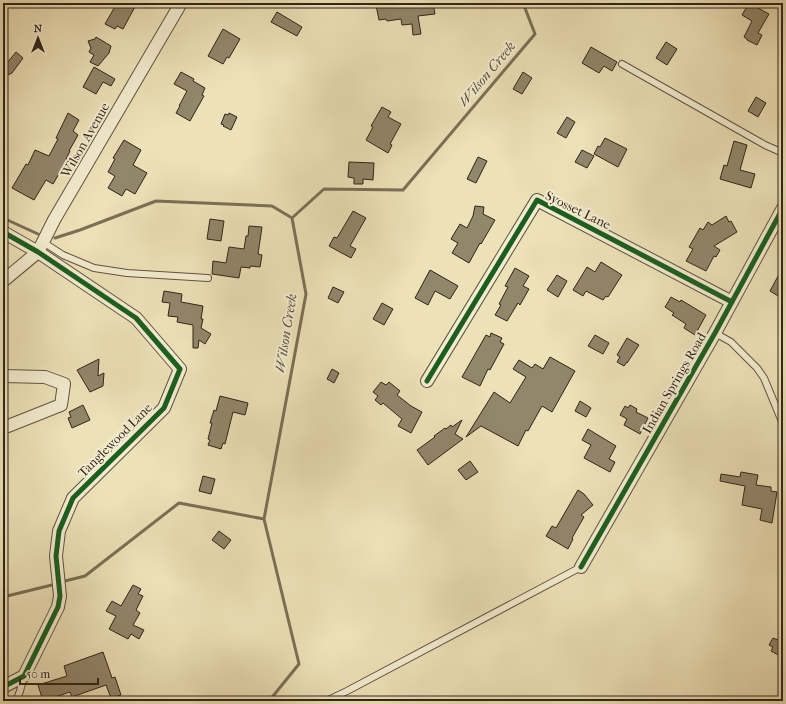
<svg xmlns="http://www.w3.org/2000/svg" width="786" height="704" font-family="'IM FELL French Canon',serif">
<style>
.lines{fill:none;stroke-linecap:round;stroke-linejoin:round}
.stream{stroke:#7b6f57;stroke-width:3}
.building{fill:#92866b;stroke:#302419}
.service-casing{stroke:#5f5340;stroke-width:8}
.minor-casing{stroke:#5f5340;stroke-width:14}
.service{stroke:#f3ecd0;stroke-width:6}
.minor{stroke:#f3ecd0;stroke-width:12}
.cycleway-casing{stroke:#f3ecd0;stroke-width:8}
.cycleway{stroke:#1b5e20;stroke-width:5}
.labels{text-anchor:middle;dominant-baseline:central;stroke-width:4;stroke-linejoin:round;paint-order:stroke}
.street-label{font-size:13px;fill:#302419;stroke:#f3ecd0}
.water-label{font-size:14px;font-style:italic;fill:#5c503d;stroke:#f3ecd0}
</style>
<rect width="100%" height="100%" fill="#ede1b7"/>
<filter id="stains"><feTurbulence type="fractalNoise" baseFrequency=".005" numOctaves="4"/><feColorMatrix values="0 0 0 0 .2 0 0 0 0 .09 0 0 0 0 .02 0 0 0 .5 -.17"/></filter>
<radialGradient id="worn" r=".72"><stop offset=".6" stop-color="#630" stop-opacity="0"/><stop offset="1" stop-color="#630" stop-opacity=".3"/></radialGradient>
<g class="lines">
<path class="stream" d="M3 218 38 234
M55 238 80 230 156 201 272 206 292 218
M61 582 85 576 179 503 264 519
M3 597 56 584
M269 701 299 664 264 519 306 294 292 218 324 189 403 190 535 34 523 3"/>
</g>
<path class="building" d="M117 3H137L123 29 117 26 115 29 105 24Z
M389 3H433L435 14 418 16 421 34 413 35 412 24 402 25 401 19 387 21 386 19 379 20 376 5Z
M749 3 769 14 758 33 762 35 757 45 747 40V39L744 37 752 21 742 15Z
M277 12 302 27 297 36 271 22Z
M223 29 240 39 229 58 227 57 223 64 208 56Z
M96 37 111 46 109 53 98 66 90 62 94 55 89 52 91 48 88 41 95 39Z
M666 42 677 49 667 65 656 58Z
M591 47 617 62 612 71 604 66 599 73 582 63Z
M16 52 23 58 12 73 3 77V68Z
M94 67 115 79 111 86 103 82 96 94 83 87Z
M181 72 194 79 193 81 205 88 202 95 204 96 190 121 176 113 180 106H179L187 91 174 84Z
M523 72 532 78 522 94 513 89Z
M756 97 766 103 758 117 748 111Z
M382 107 391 112 388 117 401 124 390 144 392 145 388 153 366 140 373 127 371 126Z
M68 113 79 120 73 131 78 135 69 151H70L66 159 68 160 61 172H60L53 184 46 180 34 200 12 188 26 164 28 165 35 150 49 156 58 139 56 138Z
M229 113 237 117 231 130 223 126 224 125 221 124 225 114 228 115Z
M567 117 575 122 566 138 557 133Z
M605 138 627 149 618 167 594 154 598 146 600 147Z
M124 140 141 150 133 165 147 173 135 194 126 189 122 196 108 188 115 176 108 172 115 159 113 158Z
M734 141 747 145 740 170 755 174 751 188 720 179 724 165 727 166Z
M582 150 594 156 587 168 575 162Z
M478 157 487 161 476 183 467 179Z
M349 162 374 163 373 180 363 179V184H354V178L348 177Z
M475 206 484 207 483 214 495 220 481 244 480 243 469 263 452 253 458 243 451 239 460 224 467 228 473 216Z
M353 211 366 218 350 246 356 249 351 258 329 246 334 237 337 238Z
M726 216 729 222 731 221 737 232 714 246 720 250 716 257 714 256 706 271 686 261 693 249 689 247 700 228 703 230 708 222 712 225Z
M210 219 224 221 221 241 207 239Z
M249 226 262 227 258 254 262 255 260 267 250 266V268L241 267 239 278 212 274 213 261 226 263 229 247 244 249 246 236H248Z
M601 262 622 275 608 297 606 296 603 300 586 291 583 296 573 290 587 267 595 272Z
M783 267V299L770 291Z
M515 268 529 276 523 286 529 289 520 305 518 303 507 321 495 315 501 305 499 304 508 287 505 286Z
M430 270 458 286 450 299 435 291 428 305 415 298Z
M557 275 567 281 558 297 547 290Z
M333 287 344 292 338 303 328 298Z
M164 291 182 294 181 302 203 306 201 319H203L201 328 211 334 205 344 199 340 198 348H193V325L177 322 178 317 168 316 170 303 162 302Z
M671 297 680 302 681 300 706 315 695 335 684 328 686 324 672 315 674 313 665 307Z
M382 303 393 309 384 325 373 319Z
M491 333 502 338 500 342 504 344 490 370 488 369 480 386 462 377 486 335 490 337Z
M595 335 609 343 603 354 588 346Z
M627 338 639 345 627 363V362L624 366 617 362 620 357 617 355Z
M550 357 575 371 552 412 542 406 528 431 526 430 518 446 481 426 466 437 494 392 510 403 526 377 513 369 519 360 532 368 535 364 543 369Z
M99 359 98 376 104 373 103 386 90 392 77 370Z
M332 369 339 373 334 383 327 379Z
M381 382 386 385 389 382 400 391 397 395 411 406 422 412 411 433 398 426 402 419 383 403 381 405 375 400 378 396 373 392Z
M220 396 248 403 245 415 233 412 225 444 223 443 221 449 208 445 210 440 208 439 212 423H210L214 410 216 411Z
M580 401 591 408 586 417 575 411Z
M83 405 90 420 72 428 68 418 71 417 69 412Z
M630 405 637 409 636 412 648 418 640 434 624 425 627 419 620 415 625 406 628 408Z
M462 420 455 434 463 439 428 465 417 450 435 437 434 436 445 428 446 429 451 425 452 427Z
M588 429 616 446 609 459 615 462 610 472 584 458 591 445 582 440Z
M470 461 478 472 466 480 458 470Z
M741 472 758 475 756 485 771 487V491L777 492 772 523 760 520 762 509 742 505 745 486 720 481 721 474 740 477Z
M203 476 215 479 211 494 199 491Z
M578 490 584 494 593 505 581 515 584 517 572 538 573 539 568 549 546 536 552 526 556 528Z
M219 531 231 540 224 549 212 540Z
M133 585 141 589 138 594 143 596 136 610 140 613 133 625 144 630 139 639 131 634 128 639 109 629 116 616 106 611 112 601 121 606Z
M773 638 783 642V651L780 656 771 651 773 647 769 645Z
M103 652 112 678 115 677 121 695 111 698 106 685 72 697 70 692 43 701 38 685 67 676 64 666Z"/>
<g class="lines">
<defs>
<path id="service" d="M622 64 765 145 783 153
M43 242 63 255 94 268 127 273 208 278
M715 333 731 342 757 368 764 378 783 424
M16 701 20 691 24 676
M326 701 347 691 581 567"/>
<path id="minor" d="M3 232 38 252 136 318 180 369 164 408 73 498 59 531 56 556 60 596 58 607 24 676 3 687
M3 281 38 252 54 220 181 3
M3 376 45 377 64 384 61 405 3 428
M427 381 537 200 732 302
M581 567 715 333 783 208"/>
</defs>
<use href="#service" class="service-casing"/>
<use href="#minor" class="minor-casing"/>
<use href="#service" class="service"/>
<use href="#minor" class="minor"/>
<defs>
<path id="cycleway" d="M3 232 38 252 136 318 180 369 164 408 73 498 59 531 56 556 60 596 58 607 24 676 3 687
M427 381 537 200 732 302
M581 567 715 333 783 208"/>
</defs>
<use href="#cycleway" class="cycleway-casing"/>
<use href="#cycleway" class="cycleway"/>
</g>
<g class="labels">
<g class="street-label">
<text transform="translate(85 140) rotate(-60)">Wilson Avenue</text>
<text transform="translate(578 210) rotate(26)">Syosset Lane</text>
<text transform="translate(674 383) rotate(-60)">Indian Springs Road</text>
<text transform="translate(115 440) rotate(-45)">Tanglewood Lane</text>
</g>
<g class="water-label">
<text transform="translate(487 74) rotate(-50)">Wilson Creek</text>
<text transform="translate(286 333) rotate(-81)">Wilson Creek</text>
</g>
</g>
<rect width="786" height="704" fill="none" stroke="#ede1b7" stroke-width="16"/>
<rect x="4" y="4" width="778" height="696" fill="none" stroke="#302419" stroke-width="2"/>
<rect x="8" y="8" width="770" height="688" fill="none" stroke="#302419"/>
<g transform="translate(38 38)" stroke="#f3ecd0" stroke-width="3" paint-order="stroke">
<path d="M0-3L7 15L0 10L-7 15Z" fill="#302419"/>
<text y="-6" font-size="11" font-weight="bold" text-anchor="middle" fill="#302419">N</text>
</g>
<path d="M20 678v6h78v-6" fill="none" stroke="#302419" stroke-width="2"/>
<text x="26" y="678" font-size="12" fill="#302419" stroke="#f3ecd0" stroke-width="3" paint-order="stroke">50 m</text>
<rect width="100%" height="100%" filter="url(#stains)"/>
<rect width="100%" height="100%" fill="url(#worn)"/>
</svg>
